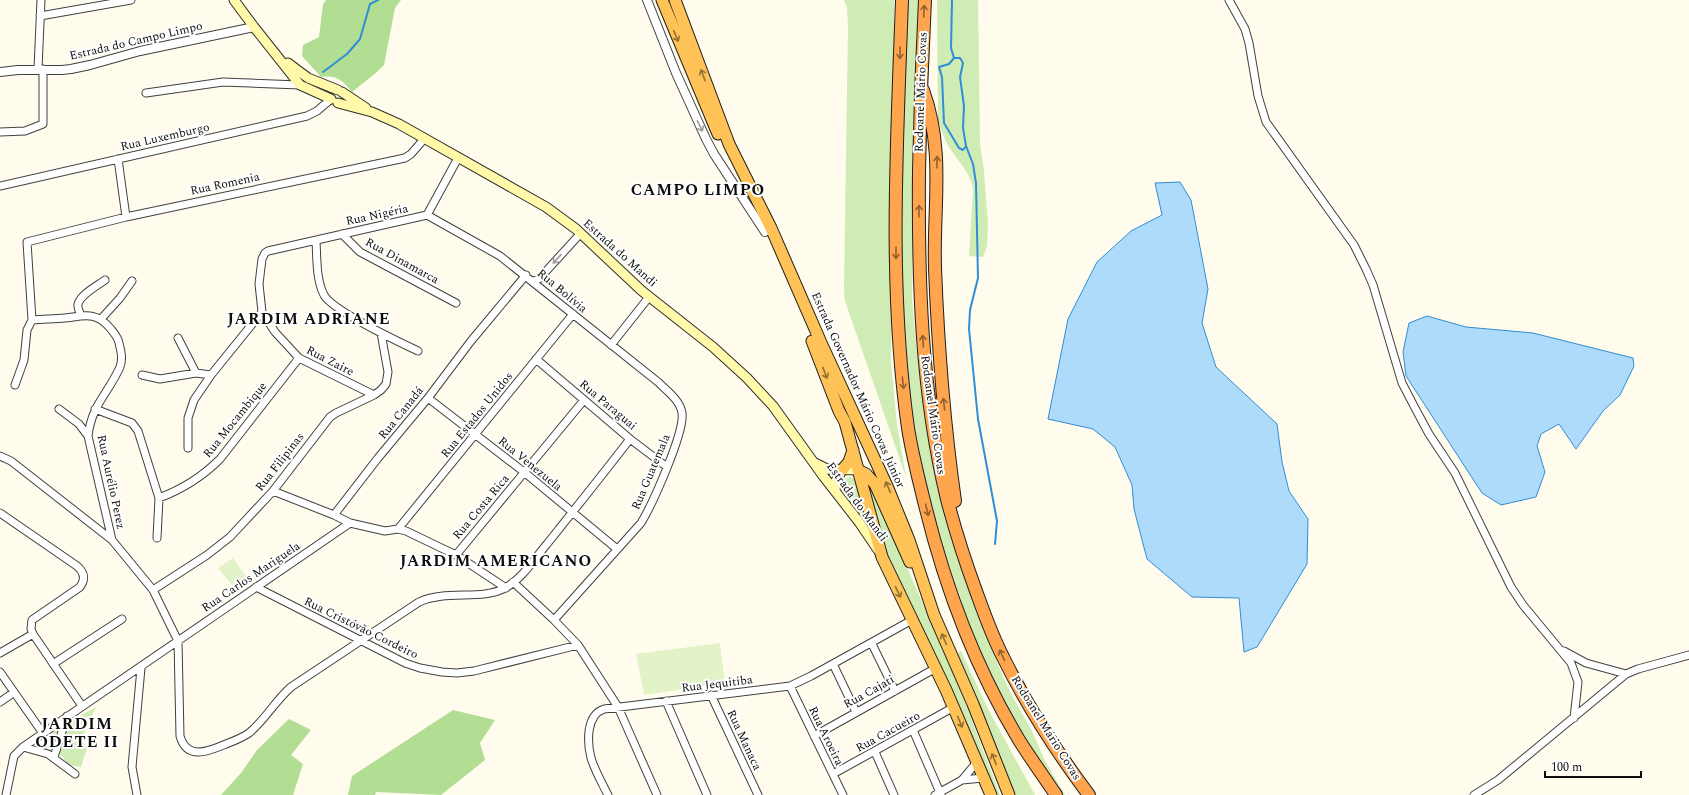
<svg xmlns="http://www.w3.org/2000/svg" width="1689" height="795" font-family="Spectral,serif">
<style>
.green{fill:#cfecb4}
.forest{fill:#b1de93}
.pitch{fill:#e2f3c7}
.water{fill:#aedbfa;stroke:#308dd6}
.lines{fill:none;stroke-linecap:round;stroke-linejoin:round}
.stream{stroke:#308dd6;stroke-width:2}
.minor-casing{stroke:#404040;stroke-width:9}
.tertiary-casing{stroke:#404040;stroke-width:10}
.secondary-casing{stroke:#2f2f2f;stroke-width:11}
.trunk-casing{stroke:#1e1e1e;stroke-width:13}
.motorway-casing{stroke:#1e1e1e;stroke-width:14}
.minor{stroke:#fff;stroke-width:7}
.tertiary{stroke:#fff;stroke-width:8}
.secondary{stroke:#fff9a9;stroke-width:9}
.trunk{stroke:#fec256;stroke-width:11}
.motorway{stroke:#fea54d;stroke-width:12}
.oneway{stroke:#926130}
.oneway2{stroke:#927135}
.oneway3{stroke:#9e9e9e}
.labels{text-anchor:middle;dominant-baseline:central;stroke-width:4;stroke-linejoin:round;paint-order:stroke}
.street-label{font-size:12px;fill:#0d0d0d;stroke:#fff}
.district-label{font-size:16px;font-weight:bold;letter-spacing:1px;fill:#0d0d0d;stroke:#fff}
</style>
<rect width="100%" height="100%" fill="#fffcee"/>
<path class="green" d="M844 0H894V120L891 362 897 425 906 477 845 301 844 289 848 27 847 7Z
M906 0H919L914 106 912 299 916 345 932 455 966 579 992 651 1010 692 1033 733 1045 761 1065 795H1054L992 684 981 653 969 624 937 529 928 493 915 429 904 346 900 227Z
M937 0H978L980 143 984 171 988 225 987 246 983 257 969 256 973 189C970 171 958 162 949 147 944 139 941 130 938 120Z
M850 477 857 480 869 529 842 495C839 486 840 479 850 477Z
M865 482 873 491 955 676 1000 795H995L946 677 882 546Z
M961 651 988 709 1035 795H1016L957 653Z
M96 707 81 740 87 748 81 767 69 765 61 755 39 747 56 729Z"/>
<path class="forest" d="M326 0H401L395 8 384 65 377 72 352 92C342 80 337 75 321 77L302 56 303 45 319 37 323 4Z
M453 710 495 720 480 743 485 760 441 795 376 792 375 795H348L352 776Z
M289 719 311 730 291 755 303 764 293 795H221L241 773 257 750Z"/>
<path class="pitch" d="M233 558 249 580 235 589 218 568Z
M720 643 725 683 644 695 636 654Z"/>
<path class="water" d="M1180 182 1191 200 1208 289 1202 323 1216 367 1277 424 1282 462 1289 491 1308 519 1307 564 1257 647 1244 652 1239 598 1192 597 1147 559 1134 509 1132 485 1115 447 1093 429 1048 419 1068 319 1097 262 1131 231 1162 215 1155 183Z
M1427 316 1466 327 1533 333 1633 358 1634 366 1620 395 1603 411 1576 449 1559 424 1541 434 1537 446 1545 472 1536 497 1501 505 1482 493 1406 376 1403 352 1409 323Z"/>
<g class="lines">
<path class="stream" d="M952 0 951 48 954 58H960L963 63 960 77 964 106 963 128 966 146 973 164 976 183 978 278 970 310 969 329 978 419 997 521 995 544
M954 58 949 64 939 67 942 77 944 123 959 148 963 150 966 146
M323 72 347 54 360 39 370 4 378 0"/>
<defs>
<path id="minor" d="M1229 0 1245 29 1249 43 1258 96 1266 122 1354 245 1366 269 1373 285 1402 383 1415 408 1429 434 1455 473 1511 587 1523 605 1571 663 1578 682 1574 718
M40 16 131 0
M38 69 41 0
M146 93 223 82 300 85
M0 132 25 131 43 124V69
M118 159 126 217
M0 186 307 116 317 111 331 99
M427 215 500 256 658 382C667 391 680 400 682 413 685 432 652 505 641 523L554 620
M342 234 360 252 456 303
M316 241C317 257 316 280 324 295 333 311 399 342 418 351
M533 281 539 279 580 234
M81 316C80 312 77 308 78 304 81 294 97 286 105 280
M101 319 120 298 132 281
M32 320C43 319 54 319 65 318 84 316 96 311 110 328 114 333 118 337 119 343 121 351 123 359 120 367 108 394 92 404 88 436L112 540 153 590 178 641 180 736C187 761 209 751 226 744 234 741 242 738 249 733 265 720 275 701 291 687L419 602C447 589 481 601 505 588 522 579 535 558 547 544 575 509 603 474 630 439
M178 338 196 373
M611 345 649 297
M536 359 630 439 667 467
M142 375 160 379 196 373 211 375
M15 385 24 360 27 330 32 320 27 242 126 217 405 158 411 154 424 139
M374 395 299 358 275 332 262 312 259 284 262 259 265 253 268 251 427 215 458 158
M428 398 524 472 617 549
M59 409 79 424 88 436
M95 409 132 423 138 431 159 498 157 538
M188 448V418L194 400 211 375 262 312
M0 456 11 461 112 540
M273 491 334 515 350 523 385 531 398 529 406 531 456 555 506 588
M159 498C183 489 202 477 220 459L299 358
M0 513 77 566C84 572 86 579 80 587L32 620 31 629 33 634 82 706
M334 515 378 458 428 398 471 341 526 275
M398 529 573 314
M456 555 584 400
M513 582 554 620 578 645 618 707 657 795
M256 587 405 663 420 668 442 672 457 673 474 671 578 645
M153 590 207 555 230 537 273 491 330 417 336 413 374 395 381 390 386 384 388 372 381 333
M872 644 895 691
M1564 651 1586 663 1626 674
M0 653 33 634
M53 664 122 619
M833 664 856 712
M0 672 42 732
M790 686 843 795
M711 695 758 795
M666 701 707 795
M0 702 13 693
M913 730 941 795
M814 736 936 668
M23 747 48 754 75 774
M875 752 894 795
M54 757 67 716
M833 774 954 707
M962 780 983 778
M6 795 14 756 23 747 350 523
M137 795 132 767 141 668
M608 795C602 783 595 771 591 758 587 742 586 715 604 709L790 686 811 676 912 620
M935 795 962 780 977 762
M1474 795 1498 780 1626 674 1638 669 1689 655"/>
<path id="tertiary" d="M647 0 676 73 706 139 714 154 765 232
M0 72 18 70H62L71 69 90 65 140 51 254 27"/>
<path id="secondary" d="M234 0 254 27 300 85 331 99
M288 63 308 78 338 90
M342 92 366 108
M338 103 372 112 399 124 546 207 576 229 642 291 713 347 747 378 773 406 824 477 859 522 878 550
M815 463 827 469 858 470
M835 491 836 481 842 470"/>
<path id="trunk" d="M662 0 718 134
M675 0 729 144 771 228 822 345 887 486 909 540 934 615 973 704 1009 795
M812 341 839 411 845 422 882 557 946 690 991 795
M842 470 849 462 853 450
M858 470 866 474 875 484 910 562"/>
<path id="motorway" d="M902 0C897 143 888 286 908 428 912 453 918 477 924 501 944 584 975 667 1019 740 1031 759 1044 777 1056 795
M925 0C922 57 920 114 919 171 918 281 921 392 947 499 955 530 965 561 976 591 984 613 992 636 1003 657 1027 706 1056 751 1089 795
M923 90C945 151 933 205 935 268 938 346 944 424 955 501"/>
</defs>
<use href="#minor" class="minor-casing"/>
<use href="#tertiary" class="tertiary-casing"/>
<use href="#secondary" class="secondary-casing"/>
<use href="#trunk" class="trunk-casing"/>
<use href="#motorway" class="motorway-casing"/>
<use href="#minor" class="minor"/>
<use href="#tertiary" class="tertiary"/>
<use href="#secondary" class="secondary"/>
<use href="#trunk" class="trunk"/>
<use href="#motorway" class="motorway"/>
</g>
<defs><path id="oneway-shaft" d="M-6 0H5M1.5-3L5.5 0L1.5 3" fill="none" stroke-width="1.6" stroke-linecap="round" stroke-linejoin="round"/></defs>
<g class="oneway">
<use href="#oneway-shaft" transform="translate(924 11) rotate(-87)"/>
<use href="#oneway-shaft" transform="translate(900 53) rotate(92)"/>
<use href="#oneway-shaft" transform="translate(937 162) rotate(-89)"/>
<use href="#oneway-shaft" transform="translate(919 211) rotate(-89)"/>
<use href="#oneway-shaft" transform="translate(896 253) rotate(90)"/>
<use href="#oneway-shaft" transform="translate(923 341) rotate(-94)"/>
<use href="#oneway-shaft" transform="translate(903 383) rotate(84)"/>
<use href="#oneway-shaft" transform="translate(944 404) rotate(-96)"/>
<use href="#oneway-shaft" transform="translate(927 510) rotate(76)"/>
<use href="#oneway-shaft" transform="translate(1002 655) rotate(-115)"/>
</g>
<g class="oneway2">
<use href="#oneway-shaft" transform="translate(676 36) rotate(67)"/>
<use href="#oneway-shaft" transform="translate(703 75) rotate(-110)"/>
<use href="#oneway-shaft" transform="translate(825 373) rotate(69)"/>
<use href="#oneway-shaft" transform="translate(888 487) rotate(-113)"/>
<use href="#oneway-shaft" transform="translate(898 592) rotate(64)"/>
<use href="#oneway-shaft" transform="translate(944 639) rotate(-113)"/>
<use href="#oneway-shaft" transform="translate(960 722) rotate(68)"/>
<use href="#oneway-shaft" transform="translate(994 759) rotate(-112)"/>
</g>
<g class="oneway3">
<use href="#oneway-shaft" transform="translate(700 126) rotate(64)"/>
<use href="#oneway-shaft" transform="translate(557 259) rotate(133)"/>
</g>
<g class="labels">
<g class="street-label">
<text transform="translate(136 41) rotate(-13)">Estrada do Campo Limpo</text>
<text transform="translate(921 92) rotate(-88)">Rodoanel Mário Covas</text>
<text transform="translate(165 137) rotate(-13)">Rua Luxemburgo</text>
<text transform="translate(225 184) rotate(-12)">Rua Romenia</text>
<text transform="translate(377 215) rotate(-12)">Rua Nigéria</text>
<text transform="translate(620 253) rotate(42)">Estrada do Mandi</text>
<text transform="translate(402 261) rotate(29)">Rua Dinamarca</text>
<text transform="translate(562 291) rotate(40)">Rua Bolívia</text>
<text transform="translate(330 361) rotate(27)">Rua Zaire</text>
<text transform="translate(858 390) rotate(66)">Estrada Governador Mário Covas Júnior</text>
<text transform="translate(608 405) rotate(40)">Rua Paraguai</text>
<text transform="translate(401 413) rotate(-51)">Rua Canadá</text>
<text transform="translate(477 415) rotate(-51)">Rua Estados Unidos</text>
<text transform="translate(933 415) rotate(82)">Rodoanel Mário Covas</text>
<text transform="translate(235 420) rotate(-51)">Rua Mocambique</text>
<text transform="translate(280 462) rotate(-52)">Rua Filipinas</text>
<text transform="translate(530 464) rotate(39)">Rua Venezuela</text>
<text transform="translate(651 472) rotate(-67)">Rua Guatemala</text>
<text transform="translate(111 482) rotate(78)">Rua Aurélio Perez</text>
<text transform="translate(857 502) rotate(54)">Estrada do Mandi</text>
<text transform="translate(481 507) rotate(-50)">Rua Costa Rica</text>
<text transform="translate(251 577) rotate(-34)">Rua Carlos Mariguela</text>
<text transform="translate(361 628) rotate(26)">Rua Cristóvão Cordeiro</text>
<text transform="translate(717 684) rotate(-7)">Rua Jequitiba</text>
<text transform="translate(869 692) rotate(-29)">Rua Cajati</text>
<text transform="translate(1046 728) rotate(58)">Rodoanel Mário Covas</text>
<text transform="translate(888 732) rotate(-29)">Rua Cacueiro</text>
<text transform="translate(826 736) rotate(64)">Rua Aroeira</text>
<text transform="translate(744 740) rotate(65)">Rua Manaca</text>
</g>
<g class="district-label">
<text x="698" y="190">CAMPO LIMPO</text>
<text x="309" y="319">JARDIM ADRIANE</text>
<text x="496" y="561">JARDIM AMERICANO</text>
<text x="77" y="724">JARDIM<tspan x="77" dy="18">ODETE II</tspan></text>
</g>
</g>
<path d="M1545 771v6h96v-6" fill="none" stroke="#0d0d0d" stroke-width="2"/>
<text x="1551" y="771" font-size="12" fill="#0d0d0d" stroke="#ffffff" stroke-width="3" paint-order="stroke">100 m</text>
</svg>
